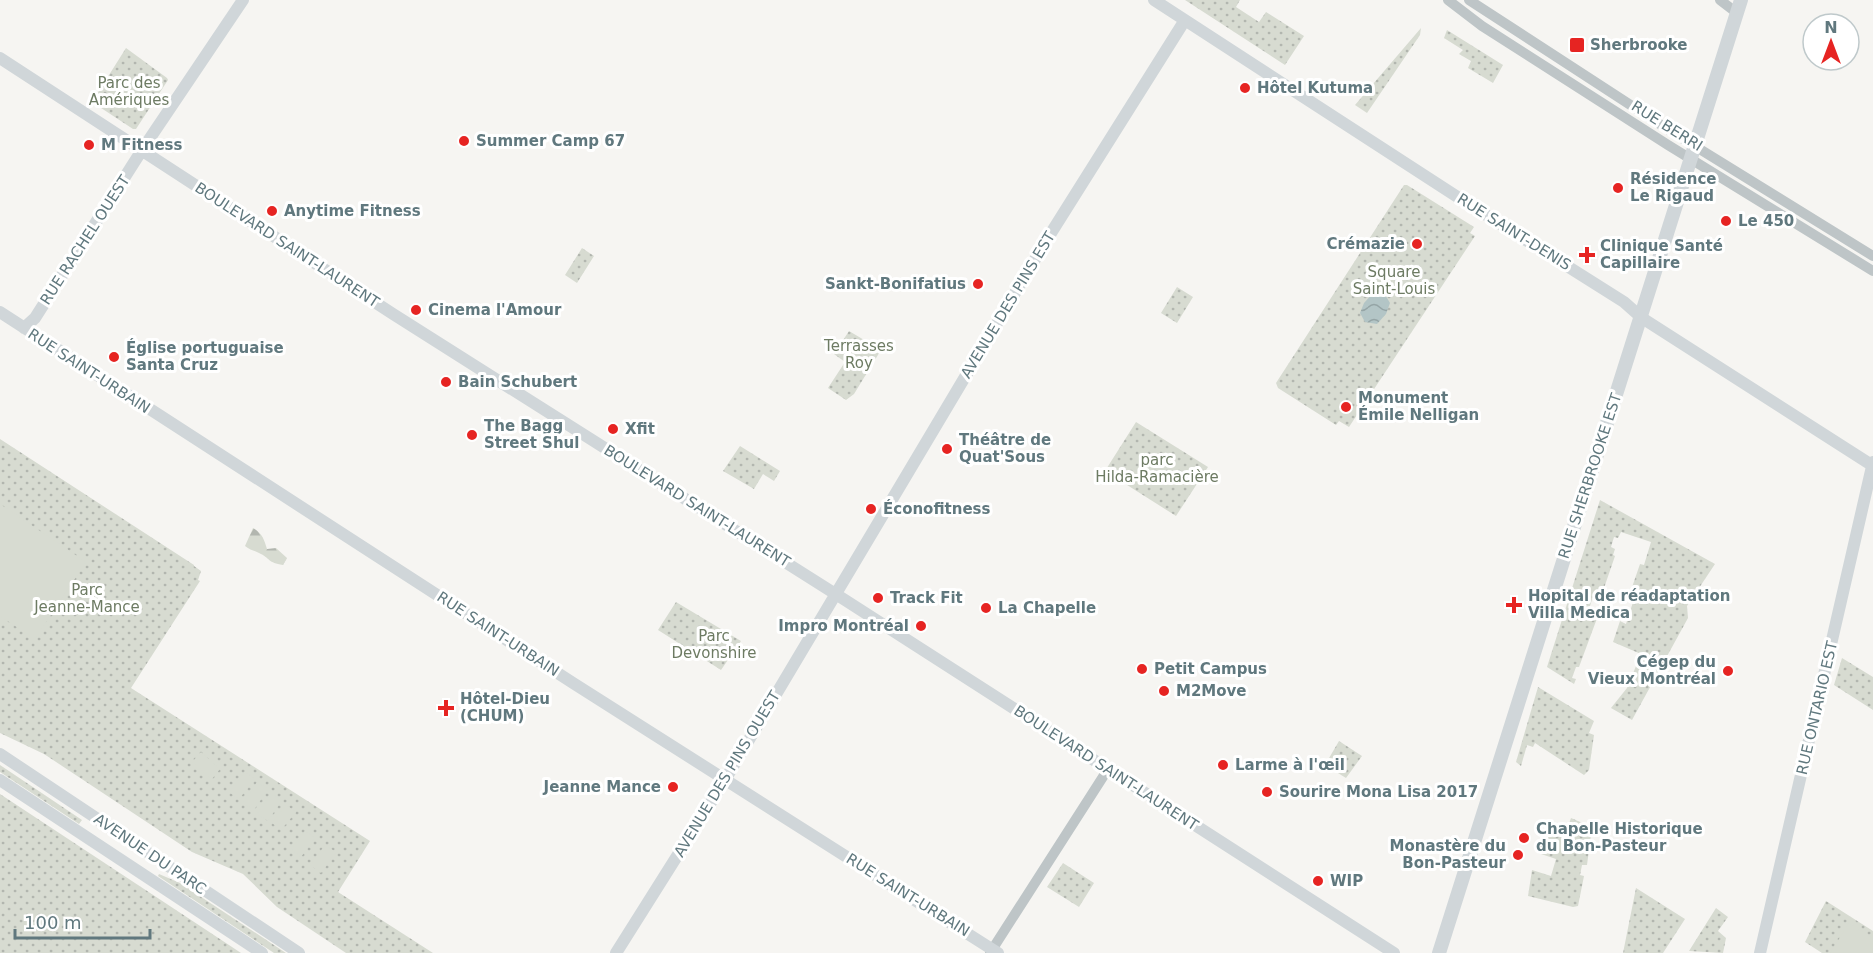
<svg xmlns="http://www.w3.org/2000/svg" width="1873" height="953" font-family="'DejaVu Sans',sans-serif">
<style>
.green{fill:url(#green-dots)}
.forest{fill:url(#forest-firs)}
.pitch{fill:#d7dbd1}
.water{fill:url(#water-waves)}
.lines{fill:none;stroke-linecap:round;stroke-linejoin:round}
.tertiary{stroke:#bec5c7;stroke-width:10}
.secondary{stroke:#d0d6d9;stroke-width:12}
.primary{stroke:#d0d6d9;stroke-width:14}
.poi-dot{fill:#e62422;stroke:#fff;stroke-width:2}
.labels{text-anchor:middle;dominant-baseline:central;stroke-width:6;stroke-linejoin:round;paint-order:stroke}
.poi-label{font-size:15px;font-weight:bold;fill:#60787e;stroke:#fff;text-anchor:start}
.park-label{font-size:15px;fill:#6d7b63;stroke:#fff}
.street-label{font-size:15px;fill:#60787e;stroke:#fff}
</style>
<defs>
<pattern id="green-dots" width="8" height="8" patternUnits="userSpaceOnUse" patternTransform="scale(1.5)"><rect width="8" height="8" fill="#d7dbd1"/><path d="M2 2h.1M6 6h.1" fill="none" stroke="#b2b6af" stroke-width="1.8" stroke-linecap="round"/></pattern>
<pattern id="forest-firs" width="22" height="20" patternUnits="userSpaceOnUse" patternTransform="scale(1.5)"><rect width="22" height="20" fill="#d7dbd1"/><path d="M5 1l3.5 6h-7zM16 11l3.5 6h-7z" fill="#b2b6af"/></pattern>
<pattern id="water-waves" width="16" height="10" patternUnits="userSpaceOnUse" patternTransform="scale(1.5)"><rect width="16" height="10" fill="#b3c5c6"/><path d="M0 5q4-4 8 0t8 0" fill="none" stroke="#95a5a6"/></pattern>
</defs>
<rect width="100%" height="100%" fill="#f6f5f2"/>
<path class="green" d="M1185 0H1240L1236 7 1259 22 1266 12 1304 36 1285 65Z
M1421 28 1420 35 1367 113 1355 105Z
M1447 30 1503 65 1493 83 1468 68 1471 61 1459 54 1463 50 1444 38Z
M126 48 167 78 168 80 136 129H133L92 102Z
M1404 185H1407L1474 227 1470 233 1475 236 1349 427 1339 421 1336 425 1278 388 1276 383Z
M582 248 594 256 577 283 565 275Z
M1177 287 1193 297 1177 323 1161 313Z
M849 331 881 350 854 394 846 400 828 388 845 362 834 354Z
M1136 422 1208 467 1176 516 1105 471Z
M0 439 194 565V566L201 571 198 580 200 581 131 688 370 841 338 892 433 953H346L277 907 243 874 192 852 44 754 0 733Z
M740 446 780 471 774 481 763 474 754 489 723 471Z
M1600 500 1715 564 1687 606 1688 618 1632 720 1611 708 1627 688 1641 654 1613 642 1620 621 1626 624 1634 599 1629 596 1640 564 1644 565 1651 542 1621 532 1618 538 1614 537 1611 547 1615 549 1613 555 1615 556 1604 588H1602L1600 592 1595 590 1590 606 1595 608 1594 612 1599 613 1579 667H1576L1572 678 1576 679 1574 684 1547 667Z
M676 602 741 641 721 670 658 630Z
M1842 658 1873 677V710L1834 685Z
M1538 687 1594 721 1589 733 1594 735 1589 770 1584 775 1535 743 1533 747 1527 745 1521 766 1516 762Z
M1339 741 1362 756 1346 778 1325 765Z
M0 765 82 820 79 824 0 772Z
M0 794 229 945 241 953H0Z
M1571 818 1592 827 1587 865H1582L1580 875 1584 876 1578 906 1573 907 1528 896 1532 870 1551 876 1556 859 1538 853 1545 832 1564 838Z
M1063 863 1094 883 1079 907 1047 887Z
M159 874 180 883 286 953H274L158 876Z
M1636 888 1685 919 1663 953H1623Z
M1826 901 1873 931V953H1822L1805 942Z
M1716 908 1728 917 1718 931 1726 938 1723 953 1689 951Z"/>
<path class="forest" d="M253 528C263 534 264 540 267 549L276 548 287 558 283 565C268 563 270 558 259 553 253 550 250 550 245 546Z"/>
<path class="pitch" d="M0 504 86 562 35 639 0 616Z
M201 752 220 769 212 779 192 762Z
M245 772 255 779 239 799 229 792Z
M257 782 268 789 254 810 243 803Z
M271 793 282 800 268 821 257 814Z
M286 805 296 812 281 830 272 823Z
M305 831 315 838 301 857 291 849Z
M325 845 336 852 321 873 310 865Z
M1849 923 1873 938V953H1830Z"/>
<path class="water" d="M1374 292 1384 293 1390 303 1386 314 1377 324 1365 322 1360 313 1364 303Z"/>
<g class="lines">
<path class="tertiary" d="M1448 0 1482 26 1668 145 1873 271
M1469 0 1672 132 1873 256
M1720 0 1737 13
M990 953 1108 769"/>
<path class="secondary" d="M1154 0 1456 196 1624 302 1642 318 1873 466
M0 58 393 314 845 600 1394 953
M0 312 573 683 998 953
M24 328 35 318 142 150 243 0
M0 754 299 953
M0 780 262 953
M616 953 725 780 1046 241 1185 20
M1760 953 1873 462"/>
<path class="primary" d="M1439 953 1741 0"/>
</g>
<g class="poi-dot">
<rect x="1569" y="37" width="16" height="16" rx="3"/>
<circle cx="1245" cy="88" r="6"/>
<circle cx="464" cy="141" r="6"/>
<circle cx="89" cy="145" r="6"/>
<circle cx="1618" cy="188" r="6"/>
<circle cx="272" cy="211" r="6"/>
<circle cx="1726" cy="221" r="6"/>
<circle cx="1417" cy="244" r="6"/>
<path d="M1584 246h6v6h6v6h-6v6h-6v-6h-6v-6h6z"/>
<circle cx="978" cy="284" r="6"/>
<circle cx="416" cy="310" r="6"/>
<circle cx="114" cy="357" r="6"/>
<circle cx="446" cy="382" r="6"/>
<circle cx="1346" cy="407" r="6"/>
<circle cx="613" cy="429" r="6"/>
<circle cx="472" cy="435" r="6"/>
<circle cx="947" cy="449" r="6"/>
<circle cx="871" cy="509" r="6"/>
<circle cx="878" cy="598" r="6"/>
<path d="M1511 596h6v6h6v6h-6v6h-6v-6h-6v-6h6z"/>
<circle cx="986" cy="608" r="6"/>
<circle cx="921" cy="626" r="6"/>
<circle cx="1142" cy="669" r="6"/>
<circle cx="1728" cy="671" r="6"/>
<circle cx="1164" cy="691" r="6"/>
<path d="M443 699h6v6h6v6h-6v6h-6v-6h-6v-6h6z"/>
<circle cx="1223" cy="765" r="6"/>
<circle cx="673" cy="787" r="6"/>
<circle cx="1267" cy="792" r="6"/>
<circle cx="1524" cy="838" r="6"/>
<circle cx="1518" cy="855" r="6"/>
<circle cx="1318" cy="881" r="6"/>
</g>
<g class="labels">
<g class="poi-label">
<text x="1590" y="45">Sherbrooke</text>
<text x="1257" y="88">Hôtel Kutuma</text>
<text x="476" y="141">Summer Camp 67</text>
<text x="101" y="145">M Fitness</text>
<text x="1630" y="179">Résidence<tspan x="1630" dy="17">Le Rigaud</tspan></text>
<text x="284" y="211">Anytime Fitness</text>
<text x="1738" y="221">Le 450</text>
<text x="1405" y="244" text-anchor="end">Crémazie</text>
<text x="1600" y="246">Clinique Santé<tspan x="1600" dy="17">Capillaire</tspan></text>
<text x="966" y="284" text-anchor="end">Sankt-Bonifatius</text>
<text x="428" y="310">Cinema l'Amour</text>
<text x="126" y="348">Église portuguaise<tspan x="126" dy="17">Santa Cruz</tspan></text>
<text x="458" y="382">Bain Schubert</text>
<text x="1358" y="398">Monument<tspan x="1358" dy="17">Émile Nelligan</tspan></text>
<text x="484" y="426">The Bagg<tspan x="484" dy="17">Street Shul</tspan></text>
<text x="625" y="429">Xfit</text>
<text x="959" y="440">Théâtre de<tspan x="959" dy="17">Quat'Sous</tspan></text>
<text x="883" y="509">Éconofitness</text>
<text x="1528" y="596">Hopital de réadaptation<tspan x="1528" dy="17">Villa Medica</tspan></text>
<text x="890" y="598">Track Fit</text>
<text x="998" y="608">La Chapelle</text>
<text x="909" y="626" text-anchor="end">Impro Montréal</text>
<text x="1716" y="662" text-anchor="end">Cégep du<tspan x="1716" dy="17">Vieux Montréal</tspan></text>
<text x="1154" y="669">Petit Campus</text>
<text x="1176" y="691">M2Move</text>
<text x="460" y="699">Hôtel-Dieu<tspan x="460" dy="17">(CHUM)</tspan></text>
<text x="1235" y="765">Larme à l'œil</text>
<text x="661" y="787" text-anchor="end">Jeanne Mance</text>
<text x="1279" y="792">Sourire Mona Lisa 2017</text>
<text x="1536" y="829">Chapelle Historique<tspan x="1536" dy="17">du Bon-Pasteur</tspan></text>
<text x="1506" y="846" text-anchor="end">Monastère du<tspan x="1506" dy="17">Bon-Pasteur</tspan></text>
<text x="1330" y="881">WIP</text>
</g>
<g class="park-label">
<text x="129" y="83">Parc des<tspan x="129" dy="17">Amériques</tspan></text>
<text x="1394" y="272">Square<tspan x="1394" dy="17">Saint-Louis</tspan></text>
<text x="859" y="346">Terrasses<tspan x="859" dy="17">Roy</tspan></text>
<text x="1157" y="460">parc<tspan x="1157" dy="17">Hilda-Ramacière</tspan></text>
<text x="87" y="590">Parc<tspan x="87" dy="17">Jeanne-Mance</tspan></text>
<text x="714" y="636">Parc<tspan x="714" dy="17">Devonshire</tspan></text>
</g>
<g class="street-label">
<text transform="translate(1667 126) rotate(32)">RUE BERRI</text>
<text transform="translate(1514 232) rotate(32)">RUE SAINT-DENIS</text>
<text transform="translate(85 240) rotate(-57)">RUE RACHEL OUEST</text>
<text transform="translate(287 245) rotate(33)">BOULEVARD SAINT-LAURENT</text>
<text transform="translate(1008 305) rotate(-59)">AVENUE DES PINS EST</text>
<text transform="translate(89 371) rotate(33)">RUE SAINT-URBAIN</text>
<text transform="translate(1590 476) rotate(-72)">RUE SHERBROOKE EST</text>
<text transform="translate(697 506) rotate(32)">BOULEVARD SAINT-LAURENT</text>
<text transform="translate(498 634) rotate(33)">RUE SAINT-URBAIN</text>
<text transform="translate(1817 708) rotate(-77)">RUE ONTARIO EST</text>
<text transform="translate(1106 768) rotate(33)">BOULEVARD SAINT-LAURENT</text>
<text transform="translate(727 774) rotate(-59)">AVENUE DES PINS OUEST</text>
<text transform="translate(150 854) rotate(34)">AVENUE DU PARC</text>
<text transform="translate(908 895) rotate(32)">RUE SAINT-URBAIN</text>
</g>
</g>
<g transform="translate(1831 42)"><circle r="28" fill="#ffffff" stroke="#bfc9cb" stroke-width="1.5"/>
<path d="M0-4.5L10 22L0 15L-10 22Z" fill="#e62422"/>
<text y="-9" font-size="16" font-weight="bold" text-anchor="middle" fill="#60787e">N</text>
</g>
<path d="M15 929v9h135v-9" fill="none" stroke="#60787e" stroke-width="3"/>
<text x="24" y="929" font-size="18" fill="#60787e" stroke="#ffffff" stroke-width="4.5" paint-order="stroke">100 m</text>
</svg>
